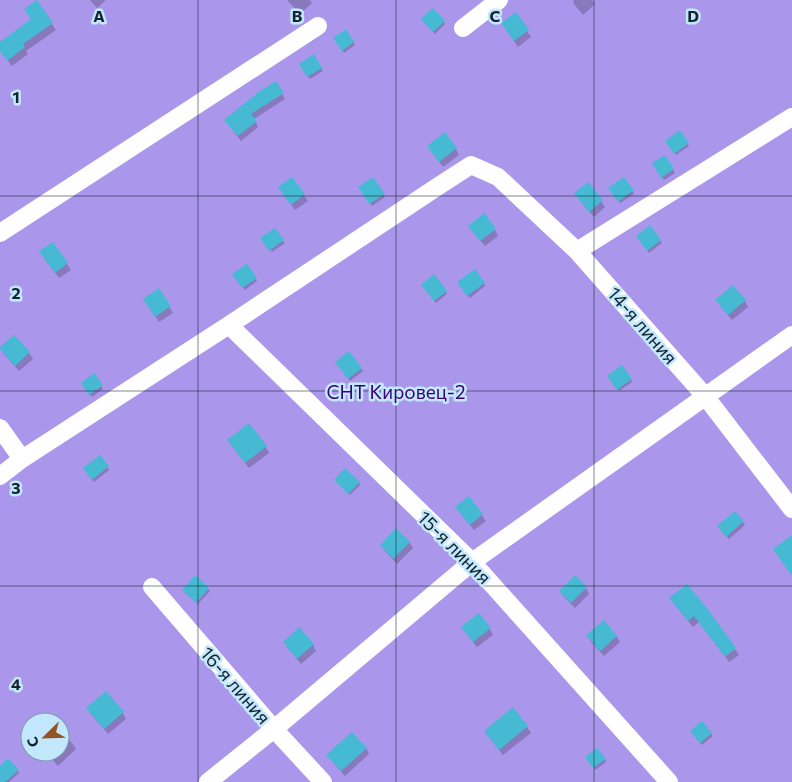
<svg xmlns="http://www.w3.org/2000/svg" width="792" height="782" font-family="Commissioner,sans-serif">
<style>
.green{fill:#aa96eb;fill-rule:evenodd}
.shadow{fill:#0003}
.building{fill:#46bad2}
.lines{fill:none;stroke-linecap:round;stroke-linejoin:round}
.street{stroke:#fff;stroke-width:18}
.grid{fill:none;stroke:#12242e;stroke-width:1;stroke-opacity:0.55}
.labels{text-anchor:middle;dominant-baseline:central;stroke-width:5;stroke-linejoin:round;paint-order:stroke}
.street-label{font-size:19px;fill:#12242e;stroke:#c3e8fe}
.park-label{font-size:19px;fill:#380276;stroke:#c3e8fe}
.grid-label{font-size:16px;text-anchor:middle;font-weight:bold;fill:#12242e;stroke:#c3e8fe;stroke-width:5;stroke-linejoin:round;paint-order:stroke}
</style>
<rect width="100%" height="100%" fill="#aedcf7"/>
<path class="green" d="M0 0H792V782H0ZM30 722H60V752H30Z"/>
<path class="shadow" d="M90 0H106L97 8Z
M287 0H310L312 3 300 14Z
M574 0H592L595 4 583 15 574 4 573 2Z
M37 2 56 30 26 51 28 54 12 66 0 50V44L32 20Z
M515 14 531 37 518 47 502 23Z
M424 22H444L445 24 435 34Z
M346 31 355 45 344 53 335 38Z
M313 56 323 71 310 79 300 64Z
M275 82 285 99 254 119 258 127 241 141 229 125Z
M680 132 689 146 676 155 667 141Z
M456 149 459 155 443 167 432 152Z
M665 157 675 173 664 180 654 164Z
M292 178 308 201 295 210 279 188Z
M624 178 634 194 620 203 610 188Z
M373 179 385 197 372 206 360 187Z
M588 183 605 207 594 217 579 199Z
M650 227 662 243 649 253 639 239Z
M495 230 498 236 485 246 473 232Z
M264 241H283L285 243 272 252Z
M53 243 71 270 59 278 44 258Z
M246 265 257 281 245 290 234 274Z
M484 283 485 286 470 298 460 285Z
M424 287 446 292 447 294 436 303Z
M159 290 173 313 159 322 148 305Z
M745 301 748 307 732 320 720 306Z
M14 336 29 353 33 359 19 371 4 354 1 348Z
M348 353 363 371 350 381 338 364Z
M93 375 103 389 92 397 82 383Z
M610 379H631L632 382 619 391Z
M232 446 266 447 269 453 249 468Z
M100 456 109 470 94 482 86 471Z
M337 482H359L360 485 350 495Z
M469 498 486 521 474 530 457 508Z
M735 512 745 525 729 539 720 529Z
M409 542 413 548 397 564 385 551 381 545Z
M586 588 589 594 575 608 564 597 560 591Z
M208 589 210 591 198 604 185 593Z
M675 605 705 608 739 655 729 662 699 622 693 627Z
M490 629 493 635 477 647 466 633Z
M588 636H616L620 642 604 656 591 642Z
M284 642 313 645 316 651 301 664 288 648Z
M87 708 123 713 126 719 108 734 91 714Z
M513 709 527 727 531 733 503 755 485 732Z
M61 731 72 743 76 749 58 766 46 752H60Z
M693 734H711L713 736 702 745Z
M366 748 369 754 345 776 332 761 328 755Z
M605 759 606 762 595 770 588 760Z
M0 767 18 771 19 773 9 782H1L0 781Z"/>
<path class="building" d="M37 0 53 23 23 44 25 47 7 61 0 51V42L31 19 24 9Z
M433 8 445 21 433 32 421 19Z
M516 12 529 30 514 41 501 23Z
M346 29 354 42 342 51 333 38Z
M314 54 322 68 307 77 299 64Z
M276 81 284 93 251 114 257 121 238 136 224 120 260 91Z
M680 130 689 143 674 154 665 141Z
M445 132 457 148 439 162 427 146Z
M665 155 674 169 661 178 652 163Z
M292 177 305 194 291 205 278 187Z
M373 177 385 194 369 204 358 187Z
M624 177 634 190 618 202 608 188Z
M588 182 603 200 589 212 574 193Z
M484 213 496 229 480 241 468 226Z
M650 225 661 240 647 251 636 236Z
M275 228 284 240 269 251 260 238Z
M53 242 68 263 55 273 39 251Z
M247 264 257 278 242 288 232 274Z
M475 269 485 283 467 296 457 282Z
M434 274 447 291 434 301 421 285Z
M733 285 746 300 728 315 715 300Z
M159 288 171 306 155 317 143 299Z
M14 335 30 352 15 366 0 349V347Z
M349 351 362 368 348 379 335 362Z
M622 365 632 379 617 390 607 376Z
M94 373 103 385 89 395 81 383Z
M249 423 267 446 245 463 227 440Z
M100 455 109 466 92 480 83 468Z
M345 468 360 482 348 494 334 480Z
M469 496 483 514 470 525 455 507Z
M735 511 744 521 726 537 717 526Z
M396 528 410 542 393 559 380 545Z
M792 535V576L773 549Z
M195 575 209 588 196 603 182 590Z
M575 575 587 587 571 603 559 591Z
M687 584 706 607 736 648 725 657 694 616 688 621 669 598Z
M479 613 491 628 473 642 461 627Z
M604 620 617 636 600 651 586 635Z
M299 627 314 644 297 659 283 642Z
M106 691 124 712 104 729 86 708Z
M513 707 528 726 499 750 484 731Z
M702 721 712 733 700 743 690 731Z
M352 732 367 748 341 771 326 755Z
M597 748 606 759 593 768 585 757Z
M8 758 19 770 5 782H0V766Z"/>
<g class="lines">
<path class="street" d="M463 28 499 0
M0 233 318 26
M577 251 792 117
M229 325 472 562 669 782
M0 428 22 459
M0 476 22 459 229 325 437 187 471 165 498 177 577 251 705 396 792 509
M152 587 274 729 323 782
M208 782 274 729 472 562 792 335"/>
</g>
<path class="grid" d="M198 0V782M396 0V782M594 0V782M0 196H792M0 391H792M0 586H792"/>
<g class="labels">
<g class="street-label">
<text transform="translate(643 325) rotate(49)">14-я линия</text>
<text transform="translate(455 547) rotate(45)">15-я линия</text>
<text transform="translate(236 685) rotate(49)">16-я линия</text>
</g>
<g class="park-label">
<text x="396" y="391">СНТ Кировец-2</text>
</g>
</g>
<g class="grid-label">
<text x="99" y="22">A</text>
<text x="297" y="22">B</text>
<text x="495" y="22">C</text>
<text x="693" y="22">D</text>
<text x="16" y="103">1</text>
<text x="16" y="299">2</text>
<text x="16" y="494">3</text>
<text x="16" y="690">4</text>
</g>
<g transform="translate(45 737) rotate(247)"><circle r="24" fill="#c3e8fe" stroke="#7c9aab"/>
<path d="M0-4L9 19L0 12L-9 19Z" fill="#955321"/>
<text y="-8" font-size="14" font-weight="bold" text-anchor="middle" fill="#12242e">С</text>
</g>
</svg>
